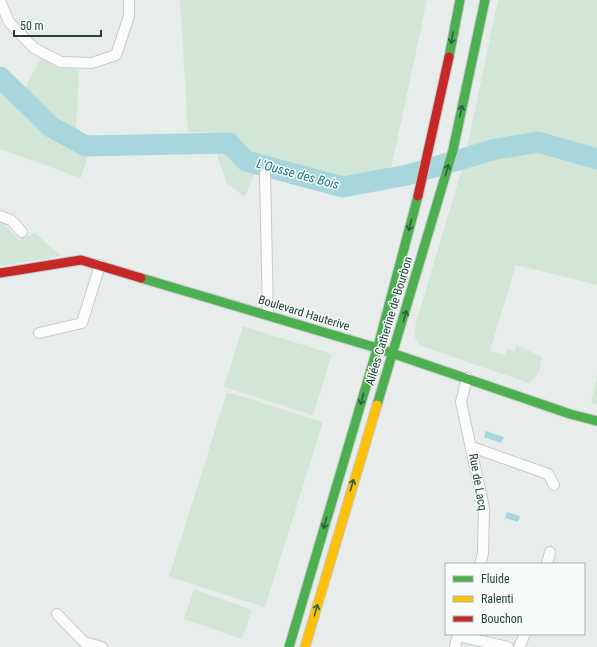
<svg xmlns="http://www.w3.org/2000/svg" width="597" height="647" font-family="'Roboto Condensed',sans-serif">
<style>
.green{fill:#d1e6d7}
.water{fill:#a7d7dc}
.lines{fill:none;stroke-linecap:round;stroke-linejoin:round}
.river{stroke:#a7d7dc;stroke-width:21}
.street-casing{stroke:#c5cac8;stroke-width:12}
.fast-casing{stroke:#c3cbc8;stroke-width:11}
.slow-casing{stroke:#c3cbc8;stroke-width:11}
.jam-casing{stroke:#c3cbc8;stroke-width:11}
.street{stroke:#fcfcfc;stroke-width:10}
.fast{stroke:#4caf50;stroke-width:9}
.slow{stroke:#ffc107;stroke-width:9}
.jam{stroke:#c62828;stroke-width:9}
.oneway{stroke:#2d5e40}
.labels{text-anchor:middle;dominant-baseline:central;stroke-width:3;stroke-linejoin:round;paint-order:stroke}
.street-label{font-size:12px;fill:#23433a;stroke:#f7fbf9}
.water-label{font-size:13px;font-style:italic;fill:#187483;stroke:#f7fbf9}
</style>
<rect width="100%" height="100%" fill="#e8edeb"/>
<path class="green" d="M180 0H427L387 188 280 165 254 174 245 197 227 184 209 132H188Z
M498 0H597V285L516 265 490 351 505 355 507 349 514 352 517 345 542 357 539 373 529 383 421 346C413 340 414 332 416 323L464 162Z
M41 58 79 70 76 129 80 134 60 126 23 91Z
M0 86 33 116 52 137 66 145 84 151 87 158 81 178 0 149Z
M0 220 19 240 35 233 61 256 0 266Z
M243 326 332 354 313 415 224 387Z
M597 375V405L591 403Z
M227 392 323 422 265 607 169 577Z
M194 589 252 610 242 639 184 619Z"/>
<path class="water" d="M486 431 504 437 501 443 484 437Z
M507 512 520 516 518 522 505 518Z"/>
<g class="lines">
<path class="river" d="M0 77 51 127 86 146 229 143 246 161 343 187 407 175 496 149 538 142 597 159"/>
<defs>
<path id="street" d="M0 1 9 22 34 48 61 62 92 63 116 55 129 16V0
M265 174 268 315
M0 216 11 220 22 232
M39 333 82 323 100 265
M467 378 461 402 484 508 483 553 480 564
M472 447 548 474 554 485
M547 564 550 552
M57 614 84 642 102 647
M458 636 508 647
M455 647 458 634
M519 647 525 634"/>
<path id="fast" d="M449 57 460 0
M141 278 377 348 570 414 597 421
M377 405 453 150 485 0
M289 647 380 339 418 196"/>
<path id="slow" d="M305 647 377 405"/>
<path id="jam" d="M418 196 449 57
M0 273 81 260 141 278"/>
</defs>
<use href="#street" class="street-casing"/>
<use href="#fast" class="fast-casing"/>
<use href="#slow" class="slow-casing"/>
<use href="#jam" class="jam-casing"/>
<use href="#street" class="street"/>
<use href="#fast" class="fast"/>
<use href="#slow" class="slow"/>
<use href="#jam" class="jam"/>
</g>
<defs><path id="oneway-shaft" d="M-6 0H5M1.5-3L5.5 0L1.5 3" fill="none" stroke-width="1.6" stroke-linecap="round" stroke-linejoin="round"/></defs>
<g class="oneway">
<use href="#oneway-shaft" transform="translate(452 38) rotate(101)"/>
<use href="#oneway-shaft" transform="translate(461 111) rotate(-78)"/>
<use href="#oneway-shaft" transform="translate(447 170) rotate(-74)"/>
<use href="#oneway-shaft" transform="translate(410 225) rotate(105)"/>
<use href="#oneway-shaft" transform="translate(405 316) rotate(-74)"/>
<use href="#oneway-shaft" transform="translate(362 399) rotate(106)"/>
<use href="#oneway-shaft" transform="translate(352 485) rotate(-74)"/>
<use href="#oneway-shaft" transform="translate(325 523) rotate(106)"/>
<use href="#oneway-shaft" transform="translate(316 610) rotate(-74)"/>
</g>
<g class="labels">
<g class="street-label">
<text transform="translate(304 313) rotate(17)">Boulevard Hauterive</text>
<text transform="translate(389 321) rotate(-73)">Allées Catherine de Bourbon</text>
<text transform="translate(478 482) rotate(80)">Rue de Lacq</text>
</g>
<g class="water-label">
<text transform="translate(298 174) rotate(15)">L'Ousse des Bois</text>
</g>
</g>
<rect x="445" y="563" width="140" height="72" fill="#f7fbf9" stroke="#a2b1ad"/>
<rect x="453" y="576" width="20" height="6" fill="#4caf50" stroke="#a2b1ad"/>
<text x="481" y="583" font-size="12" fill="#23433a">Fluide</text>
<rect x="453" y="596" width="20" height="6" fill="#ffc107" stroke="#a2b1ad"/>
<text x="481" y="603" font-size="12" fill="#23433a">Ralenti</text>
<rect x="453" y="616" width="20" height="6" fill="#c62828" stroke="#a2b1ad"/>
<text x="481" y="623" font-size="12" fill="#23433a">Bouchon</text>
<path d="M14 30v6h87v-6" fill="none" stroke="#23433a" stroke-width="2"/>
<text x="20" y="30" font-size="12" fill="#23433a" stroke="#f7fbf9" stroke-width="3" paint-order="stroke">50 m</text>
</svg>
